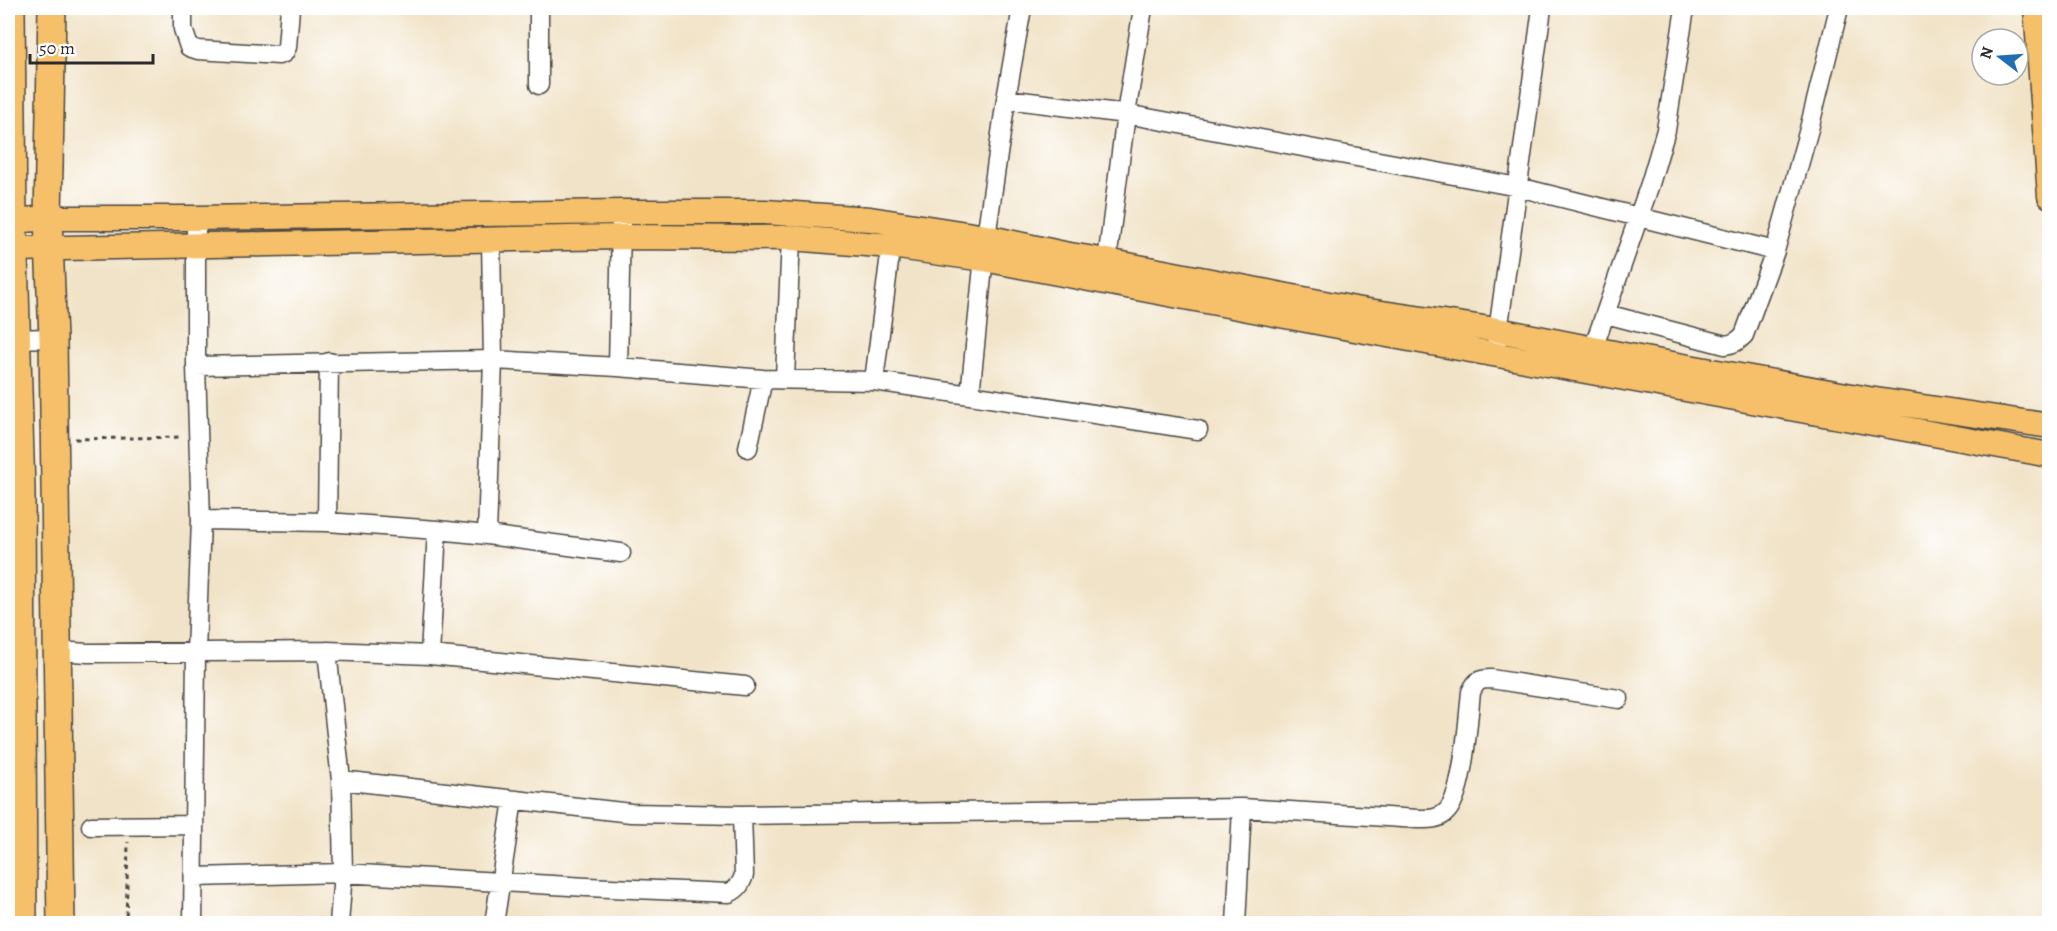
<svg xmlns="http://www.w3.org/2000/svg" width="2057" height="931" font-family="Alegreya,serif">
<style>
.lines{fill:none;stroke-linecap:round;stroke-linejoin:round}
.minor-casing{stroke:#494742;stroke-width:21}
.major-casing{stroke:#494742;stroke-width:27}
.highway-casing{stroke:#494742;stroke-width:30}
.path{stroke:#494742;stroke-width:3;stroke-dasharray:4.5 4.5;stroke-linecap:butt}
.minor{stroke:#fff;stroke-width:18}
.major{stroke:#f6c06b;stroke-width:24}
.highway{stroke:#f6c06b;stroke-width:27}
</style>
<rect width="100%" height="100%" fill="#fff"/>
<filter id="ink" filterUnits="userSpaceOnUse"><feTurbulence type="fractalNoise" baseFrequency=".0167" numOctaves="2"/><feDisplacementMap in="SourceGraphic" scale="12" xChannelSelector="R" yChannelSelector="G"/><feConvolveMatrix kernelMatrix="1 2 1 2 8 2 1 2 1" color-interpolation-filters="sRGB"/></filter>
<filter id="wash" filterUnits="userSpaceOnUse"><feTurbulence type="fractalNoise" baseFrequency=".008" numOctaves="4" result="noise"/><feDisplacementMap in="SourceGraphic" scale="24" xChannelSelector="R" yChannelSelector="G"/><feGaussianBlur stdDeviation="1.35" result="paint"/><feColorMatrix in="noise" values="0 0 0 0 0 0 0 0 0 0 0 0 0 0 0 0 0 1.4 0 .05"/><feComposite in="paint" operator="in"/></filter>
<g filter="url(#wash)">
<rect width="100%" height="100%" fill="#f1e3c7"/>
</g>
<g filter="url(#ink)">
<g class="lines">
<defs>
<path id="minor" d="M183 8V29L189 47 198 50 279 55 284 53 287 47 290 8
M539 8V85
M1006 99 1126 114 1518 187 1775 251 1809 129 1839 8
M1107 261 1126 114 1143 8
M1606 314 1725 345C1734 344 1738 341 1744 335L1775 251
M8 339 53 338
M1593 349 1650 184 1666 130 1685 8
M1495 354 1542 8
M196 366 493 360 618 367 763 379 874 381 970 395 986 237 1006 99 1022 8
M618 367 621 225
M785 378 791 238
M874 381 891 246
M970 395 1198 430
M748 448 763 379
M201 520 327 522 329 362
M327 522 437 530
M487 535 621 553
M57 651 88 653 327 651 430 655 745 686
M327 651 341 780 343 873 339 924
M430 655 437 530 487 535 493 360 491 239
M341 780 631 813 742 815 1242 808 1236 924
M1242 808 1418 819C1427 819 1437 820 1445 813 1464 798 1468 718 1471 692 1476 681 1479 679 1491 679L1619 699
M91 826 194 825
M194 877 343 873 587 887 729 893C738 889 741 884 744 875L742 815
M193 924 196 653 201 520 196 366V218
M494 924 513 800"/>
<path id="major" d="M2036 8 2050 196
M13 221 48 218H196L622 212H765L870 219 986 237 1064 254 1107 261 1355 309 1498 330 1644 359 1869 399 2050 426
M14 249 621 237 791 238 891 246 984 259 1349 328 2050 455"/>
<path id="highway" d="M11 8 13 221 21 491 23 924
M52 8 48 218 53 338 61 924"/>
</defs>
<use href="#minor" class="minor-casing"/>
<use href="#major" class="major-casing"/>
<use href="#highway" class="highway-casing"/>
<path class="path" d="M75 439 182 437
M126 924 128 842"/>
<use href="#minor" class="minor"/>
<use href="#major" class="major"/>
<use href="#highway" class="highway"/>
</g>
</g>
<rect width="2057" height="931" fill="none" stroke="#fff" stroke-width="30"/>
<g transform="translate(2000 57) rotate(287)"><circle r="28" fill="#ffffff" stroke="#aaaaaa" stroke-width="1.5"/>
<path d="M0-4.5L10 22L0 15L-10 22Z" fill="#1f6fb2"/>
<text y="-9" font-size="16" font-weight="bold" text-anchor="middle" fill="#2b2b2b">N</text>
</g>
<path d="M30 54v9h123v-9" fill="none" stroke="#2b2b2b" stroke-width="3"/>
<text x="39" y="54" font-size="18" fill="#2b2b2b" stroke="#ffffff" stroke-width="4.5" paint-order="stroke">50 m</text>
</svg>
